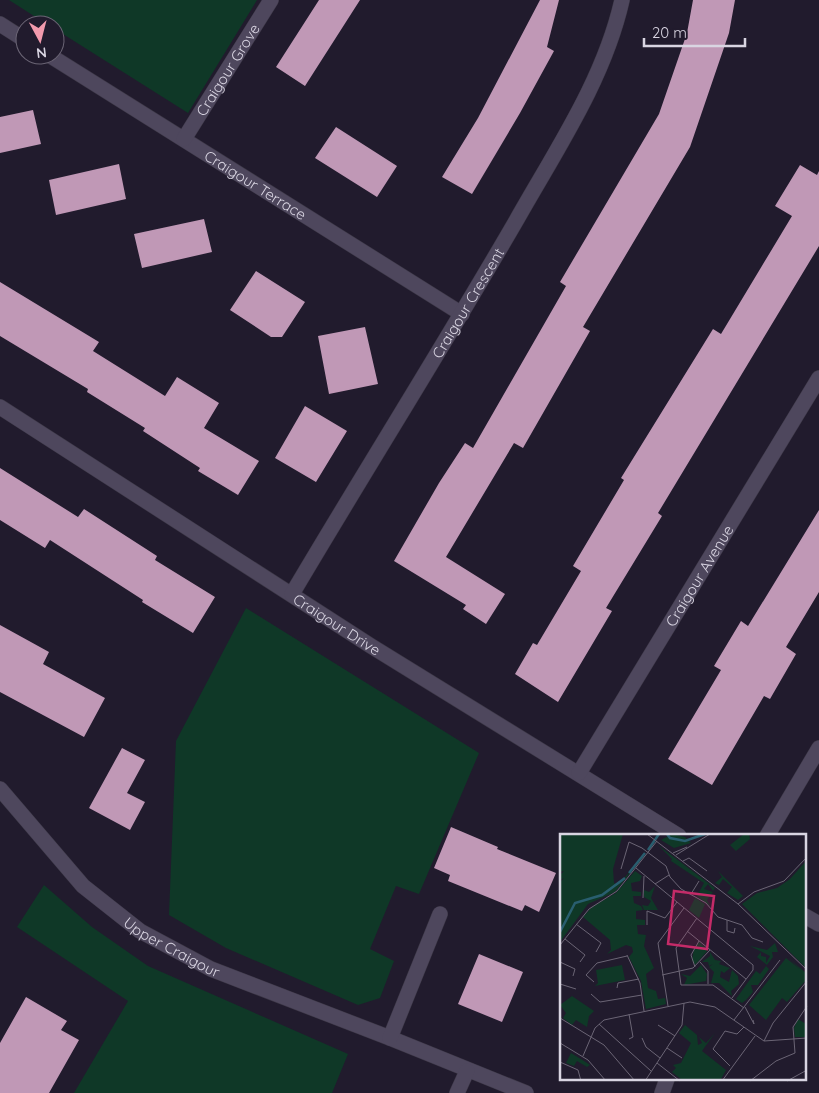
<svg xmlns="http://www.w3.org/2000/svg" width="819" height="1093" font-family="Quicksand,sans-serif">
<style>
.green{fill:#0f3827}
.building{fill:#c098b6}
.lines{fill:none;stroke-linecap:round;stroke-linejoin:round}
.street-casing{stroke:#3c3746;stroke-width:16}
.street{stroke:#4e475d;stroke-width:15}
.labels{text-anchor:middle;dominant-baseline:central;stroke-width:5;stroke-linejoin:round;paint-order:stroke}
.street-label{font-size:15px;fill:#d9d5e2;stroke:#211b2d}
.inset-river{fill:none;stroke:#295e6f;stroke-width:2.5}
.inset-road{fill:none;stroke:#6b6575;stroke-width:1}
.view{fill:#c42b68;fill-opacity:0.15;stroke:#c42b68;stroke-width:2.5}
.inset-edge{fill:none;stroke:#d9d5e2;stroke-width:2.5}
</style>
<rect width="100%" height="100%" fill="#211b2d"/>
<path class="green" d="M9 0H257L188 113 55 29V25H48Z
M246 608 479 753 419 894 396 886 370 949 394 961 380 998 358 1005 226 948 169 915 176 741Z
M44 885 92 927 148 966 348 1054 332 1093H74L128 1001 17 927Z"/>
<path class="building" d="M319 0H360L305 86 276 67Z
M540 0H559L547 47 554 51 520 113 472 194 442 177 478 118Z
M693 0H735L729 33 690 147 583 327 590 331 523 448 514 443 446 557 505 594 486 624 463 609 466 605 394 561 439 483 465 443 473 448 566 286 560 282 659 114 687 33Z
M33 110 41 144 0 153V117Z
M336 127 397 166 377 197 315 158Z
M119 164 126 199 56 215 49 180Z
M800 165 817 175 819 171V246L658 513 662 516 606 608 612 611 558 702 515 674 533 643 537 645 581 571 573 566 624 480 621 478 713 329 721 334 792 216 775 206Z
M204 219 212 252 142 268 134 234Z
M256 271 305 302 282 337H271L230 310Z
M0 282 99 342 93 351 165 396 177 377 219 403 204 428 259 461 238 495 198 471 200 468 143 431 145 428 87 392 88 389 0 336Z
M365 327 378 384 329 394 318 336Z
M305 406 347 431 316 482 275 458Z
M0 468 78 517 84 509 157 556 155 560 215 597 193 633 142 602 143 600 50 540 45 548 0 520Z
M819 510V592L786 647 796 654 770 699 764 696 712 785 668 759 721 670 714 666 741 621 748 626Z
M0 625 49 652 43 664 105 698 84 737 0 692Z
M122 748 145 760 127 793 145 802 130 830 89 808Z
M451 827 498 847 497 849 556 873 539 912 525 905 522 911 448 881 450 875 434 868Z
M479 954 523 972 502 1022 458 1004Z
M26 997 67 1021 61 1030 79 1040 49 1093H0V1043Z"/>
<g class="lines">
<defs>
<g id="street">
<path d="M0 24 25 40"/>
<path id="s1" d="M49 55 462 314"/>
<path id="s2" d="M184 139 271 0"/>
<path id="s3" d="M0 407 371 646 679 836"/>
<path id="s4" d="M292 594C366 469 443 347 516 221 556 150 604 80 622 0"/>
<path id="s5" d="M579 773 819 378"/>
<path id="s6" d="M0 789 83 886 140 931 211 969 390 1038 526 1093"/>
<path d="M767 836 819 748"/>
<path d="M805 916 819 924"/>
<path d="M390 1038 440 914"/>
<path d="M457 1093 467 1071"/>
<path d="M662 1093 667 1079"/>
</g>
</defs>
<use href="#street" class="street-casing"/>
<use href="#street" class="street"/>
</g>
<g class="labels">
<g class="street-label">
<text stroke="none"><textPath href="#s2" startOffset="82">Craigour Grove</textPath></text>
<text stroke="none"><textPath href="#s1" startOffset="244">Craigour Terrace</textPath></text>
<text stroke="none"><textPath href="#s4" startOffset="340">Craigour Crescent</textPath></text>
<text stroke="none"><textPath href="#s5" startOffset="231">Craigour Avenue</textPath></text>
<text stroke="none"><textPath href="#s3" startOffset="401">Craigour Drive</textPath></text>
<text stroke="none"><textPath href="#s6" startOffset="236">Upper Craigour</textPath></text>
</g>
</g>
<g transform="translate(560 834)">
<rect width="246" height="246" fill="#211b2d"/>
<path d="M0 0H63L53 35 54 49 58 51 86 19 55 58 28 70 0 108V48L4 44 0 46V41L4 37 0 38ZM112 0 125 3 131 9 114 14 101 6ZM184 0H189L190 5 176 17 170 11ZM98 11 155 54 153 57 148 50 144 55 153 58 147 66 150 72 137 62 144 49 111 27 112 25ZM246 27V134L182 70 197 59 217 54 230 45ZM75 37 82 42 80 47 71 49 72 57 81 58V62H73L74 69 81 72 83 76 76 77V85L85 86V91H77L78 100 86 101 84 112 94 134 86 140 88 154 96 157 98 165 105 164 106 170 86 175 81 147 69 123 73 118 72 113 66 111 47 120 51 116 50 106 23 83 32 73 56 59ZM158 37 183 62 178 66 167 59 172 53 163 45 159 51 155 49 162 43ZM95 52 91 64 98 76H84L82 71 88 72 91 67 84 63V56L89 58ZM135 64 145 70 139 84 129 76ZM139 108 148 116 135 131 132 126 134 115ZM215 109 218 118H212L213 123 207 131 197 123 201 118V122L206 123V129L210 122 190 112 207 116ZM150 118 155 126 161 127 159 130 170 134 164 139 161 137 160 143 169 148 172 136 178 142 179 150 171 157 172 162 159 149H151L154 138 149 133 153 130 149 132 148 128H142L150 122ZM227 123 246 139V146L227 168 222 164 206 186 189 171 226 124 241 136ZM62 131 65 146 35 152 38 149 36 136ZM141 131 147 140 146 147 124 151 127 144 121 140 130 142ZM206 132 209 135 198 151H191L193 158 186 166 182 169 176 165 196 137 200 140ZM12 162 34 177 29 182 27 193 16 186 12 191 3 184 6 179 0 171ZM238 185 246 190V203H235L234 194ZM125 191 137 201 138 211 142 209 139 203 146 209 155 199 142 217 166 236 161 245 122 246 112 238 116 234 113 231 121 229 131 209 119 199ZM11 219 24 227 30 231 27 233 17 227 14 232 6 229Z" fill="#0f3827"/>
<path class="inset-river" d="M107 0 110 4 125 7 145 0M88 16 99 0M69 39 85 19M0 98 15 69 42 61 65 44"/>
<path class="inset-road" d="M87 0 178 70 247 136M113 19 127 13M116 21 150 0M123 27 129 24 147 37M76 34 193 131V136L172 164M61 35 69 8 82 14 106 32 110 43 121 55 146 69 158 83 182 91 192 104 203 108M95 50 109 41M131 60 139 47M83 64 84 42M178 70 194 58 224 47 247 23M137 84 116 114 121 151H153L184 174M167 86V97L174 99 175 94M16 90 41 109 36 118M87 91V77L105 84 117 68M127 97 186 145M5 105 25 121 20 128M0 111 29 75 57 57 97 7M67 121 80 149 84 177M0 128 15 135 13 142M140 128 148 137V150M135 133 131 121 139 107M102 141 133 134 150 116M34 148 26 141 37 129 67 122M0 150 16 155M57 154 58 149 79 145M31 160 40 168 82 161M108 172 98 109 124 74M185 173 194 190 193 186M69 180 73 203 69 205M0 184 44 211 75 247M174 186 220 126M39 190 91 237M98 191 115 202M82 204 86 213 100 224M204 207 213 189 247 147M0 209 28 226 46 247M107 214 122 224M23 222 35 194 44 186 130 168 155 173 204 207 247 204M0 228 18 236 21 247M97 229 120 247M170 232 153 215 165 197 177 200 184 193M85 247 122 191 124 169M162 247 195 202M190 247 216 227 235 219 233 193 247 172M227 247 247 236"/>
<path class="view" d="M114 57 154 62 147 115 108 110Z"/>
<rect width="246" height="246" class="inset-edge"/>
</g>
<g transform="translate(40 40) rotate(173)"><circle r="24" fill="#211b2d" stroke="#6b6575"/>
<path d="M0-4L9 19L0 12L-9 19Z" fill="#f29aad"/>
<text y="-8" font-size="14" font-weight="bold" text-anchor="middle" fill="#d9d5e2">N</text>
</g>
<path d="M644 38v8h101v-8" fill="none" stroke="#d9d5e2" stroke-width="2.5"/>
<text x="652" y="38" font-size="15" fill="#d9d5e2" stroke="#211b2d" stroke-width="4" paint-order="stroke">20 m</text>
</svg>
